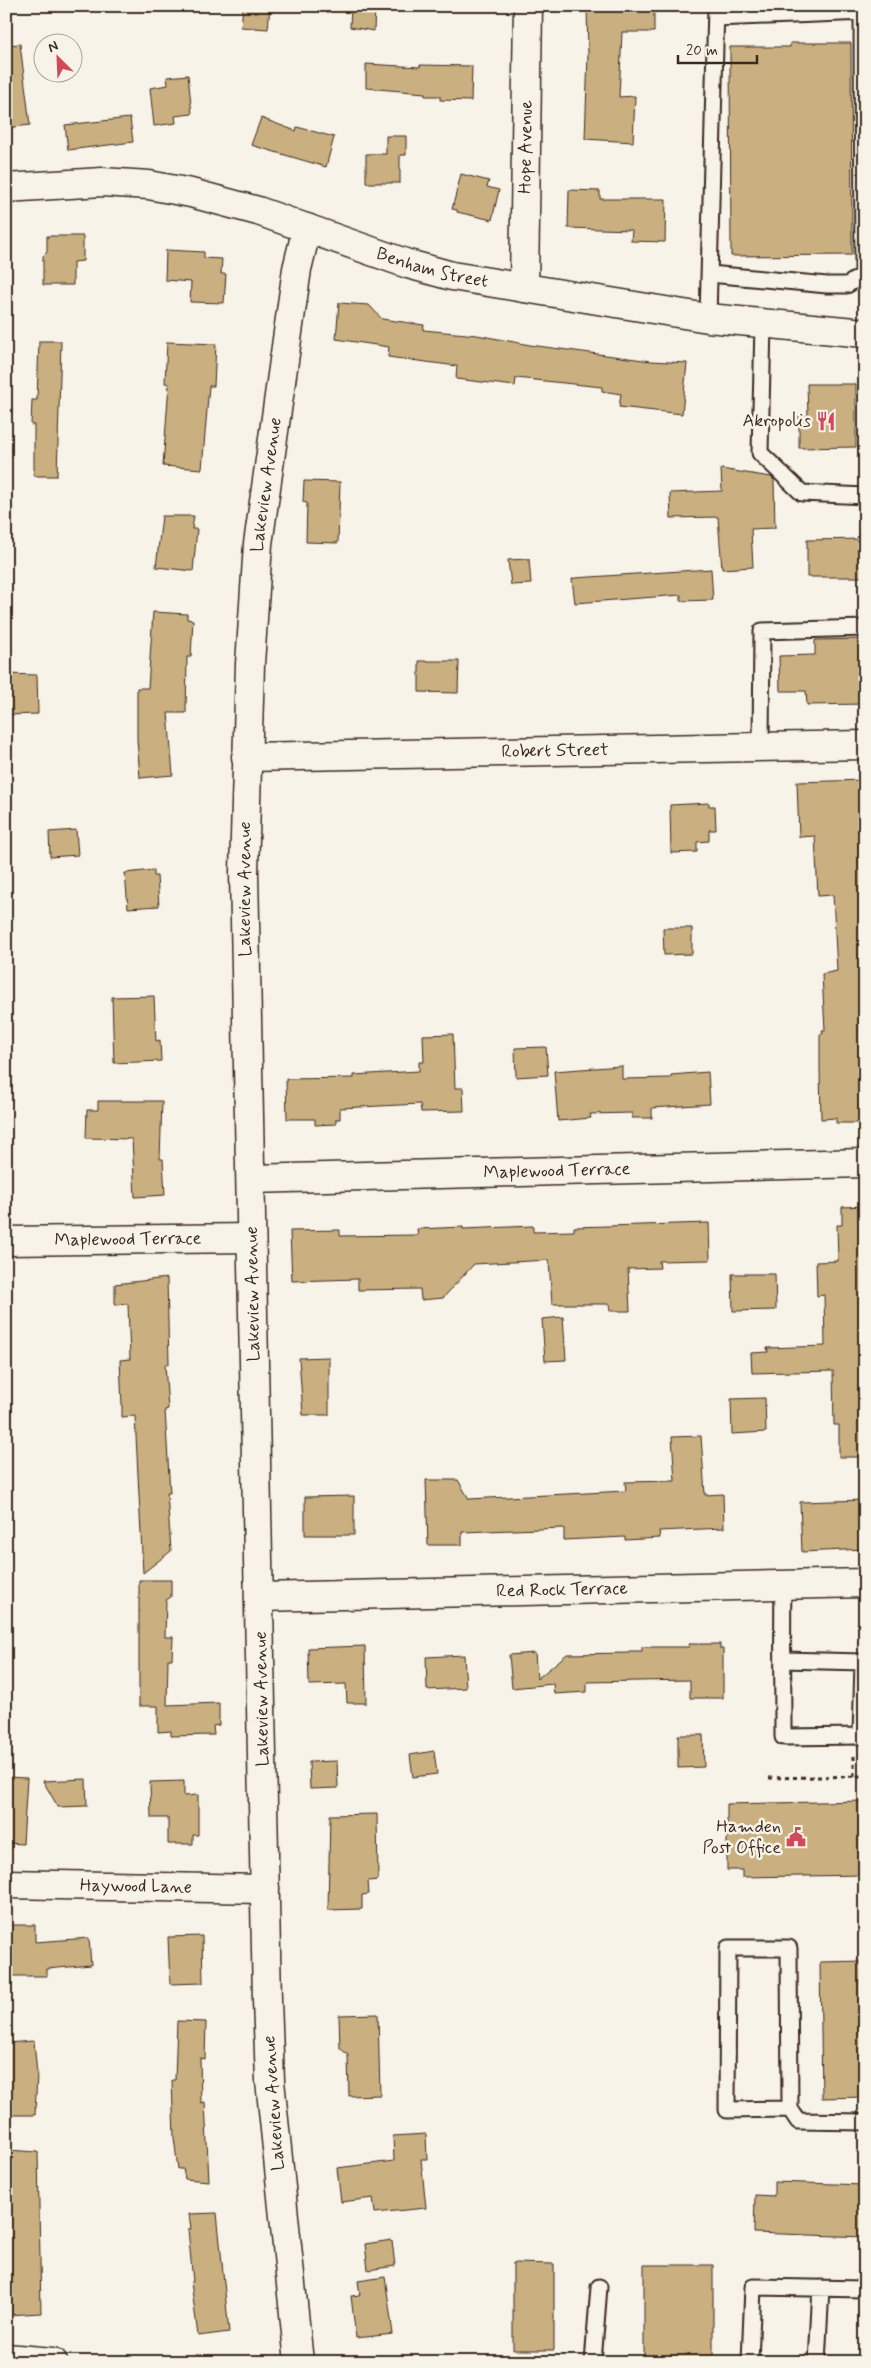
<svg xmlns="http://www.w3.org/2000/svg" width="871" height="2368" font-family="Mynerve,sans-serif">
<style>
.building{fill:#caaf80;stroke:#3b2a1e}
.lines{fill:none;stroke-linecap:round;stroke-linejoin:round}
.service-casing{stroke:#3b2a1e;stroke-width:19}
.minor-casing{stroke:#3b2a1e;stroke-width:31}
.secondary-casing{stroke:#3b2a1e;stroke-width:31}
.path{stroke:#3b2a1e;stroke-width:3;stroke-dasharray:4 4;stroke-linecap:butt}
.service{stroke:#f7f3e8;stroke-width:15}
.minor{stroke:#f7f3e8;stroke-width:28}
.secondary{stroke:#f7f3e8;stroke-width:28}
.labels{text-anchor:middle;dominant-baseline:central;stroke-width:5;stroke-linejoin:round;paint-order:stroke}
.street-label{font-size:18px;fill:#3b2a1e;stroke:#f7f3e8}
.poi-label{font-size:18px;fill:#3b2a1e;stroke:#f7f3e8;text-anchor:end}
</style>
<rect width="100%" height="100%" fill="#f7f3e8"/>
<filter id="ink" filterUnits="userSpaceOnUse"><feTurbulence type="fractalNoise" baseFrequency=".02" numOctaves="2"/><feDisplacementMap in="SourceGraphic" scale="10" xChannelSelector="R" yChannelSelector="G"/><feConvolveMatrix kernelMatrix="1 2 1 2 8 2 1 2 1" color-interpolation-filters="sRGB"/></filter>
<g filter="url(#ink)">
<path class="building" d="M243 6H270L268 29 241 27Z
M351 6H375L374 31 350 27Z
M587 6H654V32H622L619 97 635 96 633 142 585 139 588 55Z
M790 43H851L852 255 731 256 730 47H790Z
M20 44 30 125 6 128V45Z
M366 64 420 67V65L472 66 471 101 440 100V96H425V93L366 88Z
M188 75 192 114 175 116 176 123 154 126 150 88 168 85 167 77Z
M130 118 133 142 68 150 65 125Z
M261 118 296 131 297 127 334 137 326 167 251 145Z
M386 136H406V155H400V183H366V154H386Z
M461 174 489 181 487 187 499 190 492 220 457 212V210L452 209Z
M569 190 600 191V199H666L665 242 631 241 632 230 568 228Z
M47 236H83V261L73 262V285H43V256L47 252Z
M166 250 204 252V258L222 259 221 274H226L224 303 190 302 191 282 165 280Z
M339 303 369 305 382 319 424 325 423 330 477 335 530 345 651 361 687 363 682 414 619 407 621 394 602 391V387L516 378 515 386 456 379 457 366 388 357 389 347 336 339Z
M39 341H61L57 476H34V425H31L32 400H37Z
M167 342 216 344 214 386H209L202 469 163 466 169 384 165 383Z
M807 384H856V447L799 448V416H808Z
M721 469 771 477 774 480 775 528 751 529 753 567 722 569 718 517 671 518 670 493 722 491Z
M304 481 340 482 338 543 306 542 307 503 303 502Z
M162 516H194L192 529H197L193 571 156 567Z
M865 539V577H807V540Z
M529 559 531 584 511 585 508 560Z
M711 569 713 600 681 601V595L575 603 572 579 575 578Z
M153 612 187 614V619L193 620 191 657H187L186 713H168L173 775 140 778 137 739V688H148Z
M865 639V704L807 705 806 691H780L779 656 815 655V640Z
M419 661H459L458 693 419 692Z
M6 674 37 675 38 714 6 715Z
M865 780V1123H836V1118L821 1119 820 1068V1034H823L822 1030H825L822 974 837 971 833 895 818 896 815 836 799 837 797 782Z
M709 803V806H715L716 830H709V841L697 842V852L671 853 670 805Z
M76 830 78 855 50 857 49 832Z
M154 870V876H157L159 906 128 908 125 873Z
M663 928H692V954L664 955Z
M154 996 156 1041 160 1040 161 1061 114 1063 112 997Z
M453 1034 455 1088H463L464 1111 421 1112 420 1104 340 1108V1119H336V1124L315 1125V1119H287L286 1079 354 1078V1075L419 1071V1062H424L423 1035Z
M546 1047 548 1075 516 1077 515 1048Z
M622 1066V1079L671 1078V1075L708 1072 710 1104 652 1108V1118H632V1113L590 1114 591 1118 558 1121 554 1071Z
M98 1101H162L160 1159H163L165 1195 135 1197 132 1139 86 1138 87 1110H98Z
M865 1206V1457H839V1425H834L833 1371 752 1373 751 1353 768 1352 767 1348 825 1346 824 1295 817 1296 816 1262 838 1261 837 1225H842V1207Z
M709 1223 710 1260 659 1261 660 1268 628 1269 630 1311H610L609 1304H552L549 1260 474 1264 443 1298 421 1300 420 1289 358 1290V1279L292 1281 290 1231 340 1230V1236L418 1235 417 1229 463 1227V1229L533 1226V1232L574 1231V1227Z
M732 1274H775L776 1310 733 1311Z
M167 1278 169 1364H165L168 1409 165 1410 170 1493H167L171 1551 143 1573 135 1416 122 1417V1405L120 1360 130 1359 128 1304 115 1305V1284Z
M563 1317 566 1360 545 1361 542 1319Z
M329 1357V1415H303L299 1358Z
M765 1398 766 1432 732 1434 731 1399Z
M701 1436 705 1495 723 1494 724 1528 659 1531 660 1538 625 1540V1537L564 1540V1528L462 1532V1545H428L426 1480H458L469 1499 626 1491 625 1482 675 1481 672 1437Z
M354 1496V1535H305V1497Z
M865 1500V1549L802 1552 800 1502Z
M139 1580H171V1597L166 1600 165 1637H173L172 1659H168L167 1705 219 1703V1725L213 1726 214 1735 171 1736V1731L158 1732V1706H139Z
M689 1644H720V1649H723V1698H690V1680L587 1682V1692L554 1694 553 1684 512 1688 509 1655 535 1653 537 1679 567 1654 629 1653V1651H642V1647H689Z
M365 1646 366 1703H347L346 1684 309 1685 308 1648Z
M464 1655 466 1688 427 1690 426 1657Z
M678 1735H703L704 1767 678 1768Z
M434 1751 437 1774 413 1777 410 1755Z
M337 1761 338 1788 310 1789 309 1762Z
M6 1777 27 1778 23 1844 6 1843Z
M86 1779 87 1806 58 1807 43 1781Z
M184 1781V1796L198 1795V1835H193V1844H168V1818H151L150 1782Z
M865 1801V1875L742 1877V1870H727V1804Z
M377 1814 378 1880 368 1881 369 1894 362 1895V1909L328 1910 330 1815Z
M6 1925H35V1942L89 1938 91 1965 47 1969V1976H6Z
M202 1936 203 1983 170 1984 168 1937Z
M865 1961V2097L822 2098 820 1962Z
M378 2014 380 2095 349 2096 348 2055 340 2048 339 2015Z
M177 2021 206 2022 205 2059 200 2058 201 2103 205 2102 209 2181 185 2179 183 2169H178L174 2138 172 2080H175Z
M34 2041 37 2074 35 2115H6V2043Z
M426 2134 427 2159H421L426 2208 375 2213 373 2198 341 2202 337 2168 394 2161 393 2136Z
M6 2150 38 2152 41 2313 7 2315Z
M774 2182 865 2185V2237L754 2233 755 2195 774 2196Z
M217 2213 229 2332 198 2336 191 2282H193L188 2229H191L189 2214Z
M392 2240 395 2266 368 2270 365 2244Z
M513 2263 554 2264V2350H513Z
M644 2265H713V2360H644Z
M385 2277 393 2334 356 2338 351 2296 360 2295 358 2281Z"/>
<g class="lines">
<defs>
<path id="service" d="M716 18 865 12
M710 274 827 285H847L863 275 862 12
M708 318 716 6
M763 324 760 453 802 493 865 496
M761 747 762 631 865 628
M783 1660 863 1662 861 1736 783 1737C783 1686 782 1636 783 1585
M790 2109 727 2110 728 1948H789L790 2109 798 2121 865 2122
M593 2362 599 2287
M750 2362 753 2287 865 2289
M817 2362 821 2288"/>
<g id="minor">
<path id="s1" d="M524 288 528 6"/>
<path id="s2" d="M246 757 865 745"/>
<path id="s3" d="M251 1179 865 1163"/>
<path id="s4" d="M6 1241 251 1238"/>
<path id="s5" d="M260 1597 865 1583"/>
<path id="s6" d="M6 1884 265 1889"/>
<path d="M6 2358 53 2362"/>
<path id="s7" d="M299 2362 270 2081 267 2000 244 872 250 664 258 544 297 269 307 228"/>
</g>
<g id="secondary">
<path id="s8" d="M6 188 102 182 149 185 191 193 258 211 408 264 452 276 708 318 865 333"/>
</g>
</defs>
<use href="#service" class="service-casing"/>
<use href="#minor" class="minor-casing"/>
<use href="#secondary" class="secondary-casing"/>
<path class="path" d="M854 1756V1776
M769 1778 865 1776"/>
<use href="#service" class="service"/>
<use href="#minor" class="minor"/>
<use href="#secondary" class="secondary"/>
</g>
</g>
<defs>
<symbol id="restaurant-bare" viewBox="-9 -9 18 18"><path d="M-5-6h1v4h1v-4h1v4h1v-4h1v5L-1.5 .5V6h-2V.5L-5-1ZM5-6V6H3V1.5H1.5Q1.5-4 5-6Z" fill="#d1495b" stroke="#f7f3e8" stroke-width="2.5" paint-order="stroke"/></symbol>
<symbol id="civic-bare" viewBox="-9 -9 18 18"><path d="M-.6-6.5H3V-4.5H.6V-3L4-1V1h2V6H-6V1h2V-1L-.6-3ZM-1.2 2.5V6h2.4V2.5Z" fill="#d1495b" stroke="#f7f3e8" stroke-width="2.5" paint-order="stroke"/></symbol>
</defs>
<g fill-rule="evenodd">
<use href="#restaurant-bare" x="812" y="407" width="28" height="28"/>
<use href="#civic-bare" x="782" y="1823" width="28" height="28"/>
</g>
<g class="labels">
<g class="street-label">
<text stroke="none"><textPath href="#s1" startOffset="141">Hope Avenue</textPath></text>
<text stroke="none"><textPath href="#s8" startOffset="439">Benham Street</textPath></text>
<text stroke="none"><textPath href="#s7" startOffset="1880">Lakeview Avenue</textPath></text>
<text stroke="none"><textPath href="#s2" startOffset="309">Robert Street</textPath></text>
<text transform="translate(245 889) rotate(-90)">Lakeview Avenue</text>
<text stroke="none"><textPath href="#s3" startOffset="306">Maplewood Terrace</textPath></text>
<text stroke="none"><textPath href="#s4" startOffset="122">Maplewood Terrace</textPath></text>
<text transform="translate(253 1294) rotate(-91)">Lakeview Avenue</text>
<text stroke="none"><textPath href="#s5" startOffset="302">Red Rock Terrace</textPath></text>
<text transform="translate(262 1699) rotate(-91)">Lakeview Avenue</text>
<text stroke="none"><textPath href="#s6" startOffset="130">Haywood Lane</textPath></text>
<text transform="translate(274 2103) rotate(-94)">Lakeview Avenue</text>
</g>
<g class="poi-label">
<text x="811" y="421">Akropolis</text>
<text x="781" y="1827">Hamden<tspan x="781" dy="21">Post Office</tspan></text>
</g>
</g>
<rect width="871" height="2368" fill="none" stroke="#f7f3e8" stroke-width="25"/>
<rect x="12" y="12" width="846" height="2343" fill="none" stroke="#3b2a1e" stroke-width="2" filter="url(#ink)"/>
<g transform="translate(58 58) rotate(336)"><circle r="24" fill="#f7f3e8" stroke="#aca397"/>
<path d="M0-4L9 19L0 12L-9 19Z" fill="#d1495b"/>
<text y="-8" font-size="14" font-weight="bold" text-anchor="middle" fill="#3b2a1e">N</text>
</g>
<path d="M678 55v8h79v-8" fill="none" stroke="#3b2a1e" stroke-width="2.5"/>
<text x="686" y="55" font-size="15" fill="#3b2a1e" stroke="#f7f3e8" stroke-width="4" paint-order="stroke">20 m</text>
</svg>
